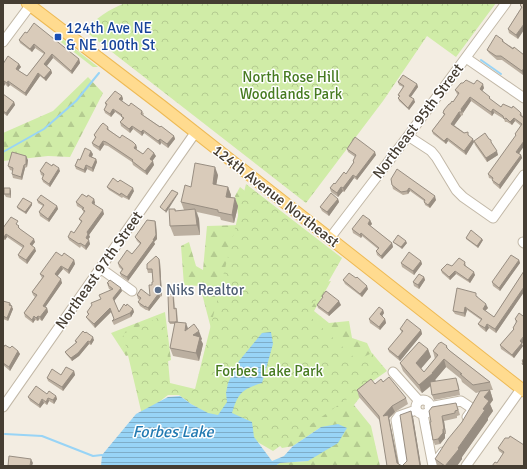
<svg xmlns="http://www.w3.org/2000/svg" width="527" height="469" font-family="Signika,sans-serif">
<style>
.grass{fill:#d0eca7}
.forest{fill:url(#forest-firs)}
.park{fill:url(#park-crowns)}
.water{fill:url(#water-rules)}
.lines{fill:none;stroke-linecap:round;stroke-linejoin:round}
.stream{stroke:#98d4f6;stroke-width:2}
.minor-casing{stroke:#c2b8a7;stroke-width:11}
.major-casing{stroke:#eeba55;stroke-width:13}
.minor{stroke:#fff;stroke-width:9}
.major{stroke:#ffdb8f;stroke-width:11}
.wall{fill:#bbafa0}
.shaded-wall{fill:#988e82}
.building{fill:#d9cbba;stroke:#988e82}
.transit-dot{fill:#1a4fb4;stroke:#fff;stroke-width:1.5}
.service-dot{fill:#5c6f8a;stroke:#fff;stroke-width:1.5}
.labels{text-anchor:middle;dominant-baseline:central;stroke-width:3;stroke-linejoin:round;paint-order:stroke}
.transit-label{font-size:15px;fill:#164399;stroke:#fff;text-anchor:start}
.park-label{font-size:15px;fill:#477b21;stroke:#fff}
.street-label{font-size:15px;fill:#453d32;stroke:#fff}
.service-label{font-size:15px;fill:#4e5e75;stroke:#fff;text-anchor:start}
.water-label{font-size:16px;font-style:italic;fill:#227ab2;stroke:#fff}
</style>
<defs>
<pattern id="forest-firs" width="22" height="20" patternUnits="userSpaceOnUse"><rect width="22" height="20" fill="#d0eca7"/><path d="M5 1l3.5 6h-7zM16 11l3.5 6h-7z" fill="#b4cb90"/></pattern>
<pattern id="park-crowns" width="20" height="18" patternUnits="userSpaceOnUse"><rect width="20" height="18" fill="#d0eca7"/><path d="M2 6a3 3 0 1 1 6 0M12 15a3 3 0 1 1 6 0" fill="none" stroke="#b4cb90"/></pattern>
<pattern id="water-rules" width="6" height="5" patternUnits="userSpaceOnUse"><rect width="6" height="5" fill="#98d4f6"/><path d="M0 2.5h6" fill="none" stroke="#7eadc8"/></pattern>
</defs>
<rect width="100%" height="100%" fill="#f3ede2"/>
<path class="grass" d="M59 36 98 67H93L57 39Z"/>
<path class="forest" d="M88 77 103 93 70 157 48 156 3 161V133L53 111Z
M240 187 303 236 317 283 331 281 314 311 329 323 349 321 352 338 367 343 380 371 354 405 371 426 380 466H275L280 463 308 461 321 427 293 446 282 448 269 434 214 340 200 286 184 285 181 246 189 242 196 266 203 270 207 226 240 225 235 196Z
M165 312 171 360 161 364 144 350 126 356 111 333Z"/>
<path class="park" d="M125 3H496L456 57 427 36 383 101 306 203 85 31C94 19 110 9 125 3Z
M246 184 342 258 330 279 307 314 357 360 372 353 387 371 273 451 191 404 179 395H168L142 415 123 334 164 315 170 383 195 389Z"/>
<path class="water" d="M271 332 273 344 262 383C242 389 238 393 232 413L252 422 254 437 272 461 284 456 293 446 321 427 338 424 347 428 338 443 308 461 280 463 275 466H101L102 455 136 414 168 397 180 396 191 404 208 413 218 415 227 402 226 393 228 383 239 361 262 333Z"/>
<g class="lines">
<path class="stream" d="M481 60 501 74
M3 152 44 129 76 101 99 73
M5 434 42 436 93 456 102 455"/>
<defs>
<path id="minor" d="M3 42 32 3
M466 58 524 98
M408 136 431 151 436 157 456 190 463 197 493 218 524 175
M330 238 408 136 506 3
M523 242 524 243
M100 268 132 291
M393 372 419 401
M416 407a7 7 0 1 1 14 0a7 7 0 1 1-14 0Z
M3 407 195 133
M429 407 461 401 473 409 467 417
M423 414 433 466
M433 465 443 452
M404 466 396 420 399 416 416 410
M466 466 521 389"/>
<path id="major" d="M27 3 162 106 524 391"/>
</defs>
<use href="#minor" class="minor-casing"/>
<use href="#major" class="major-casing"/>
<use href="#minor" class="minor"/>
<use href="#major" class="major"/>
</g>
<path class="wall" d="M524 3 518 39 509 33 508 29 521 8 520 5Z
M27 33 79 59 80 63 72 74 53 58 47 66 51 70 52 73 46 81 40 76 26 96 10 85 8 87 5 84 3 88V64H19L21 67 18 70 27 76 44 54 35 48 32 52 20 43 19 40Z
M503 40 504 42 524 55V73L523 75 502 60H497L489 53 487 50Z
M398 82 417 84 418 87 411 97 415 102 409 110 399 101 398 98 399 97 398 95 403 87 399 85Z
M474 84 484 88 482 91 491 100 501 107 521 113 523 117 524 118V146L519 153 521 155 522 158 500 189 493 183 492 179 489 178 488 174 516 136 515 134 521 126 515 121 512 125 507 122H505L504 119 494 113 492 116 471 101 463 113V115L461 116 454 125 469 136 474 141 489 139 492 143V144L498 155 487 162 475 145 474 142 466 155 448 141 446 144 433 134 432 131 444 115 443 113 450 104 453 102 458 95 457 94 455 90Z
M3 94 14 102 15 105 7 116 3 113Z
M122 96 123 99 122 101 129 106 142 111 144 114 143 115 174 136 175 139 168 148 161 143 160 145 144 133 142 136 133 129 130 133 121 126 120 122 122 119V117L115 112 111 117 105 113 104 110 106 106 105 103Z
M108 127 109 130 120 138 136 145 137 148 136 149 143 154 156 156 152 161 154 165 147 175 133 165 132 162 108 146 104 145 100 151 93 146 92 143 95 138 94 135Z
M347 149 376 155 357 180 354 178 344 192 343 191 338 197 331 192 330 188 335 184 346 174 353 163V161L355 157 348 152Z
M93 154 92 157 96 159 97 162 93 172 87 169 85 173 76 169 75 166Z
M28 160 27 167 25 168 22 180 13 178 12 174 13 171 10 170 8 166Z
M40 171H60L50 187 43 182 42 179 43 176 41 175Z
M218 175 216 185 228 187 231 195V198L238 206 234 223 221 220 220 217 197 212 199 219 200 235 174 236 170 226 175 209 176 211 185 210H184L181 202 191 187Z
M391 179 436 200 430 208 425 205 424 201 410 191 408 194 403 195 393 189 392 185Z
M107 187 134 191 129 200 123 197 122 198 109 190Z
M11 191V198L6 197 4 194Z
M87 197 94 199 95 203 94 204 104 214 89 235 90 237 88 239 90 244 86 250 81 246 80 248 69 240 68 237 74 233 81 222 79 219 84 213 82 209 77 206 76 202Z
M338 199 339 202 329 216 322 211 320 207Z
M37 200 57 206 58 209 49 222 40 216 39 212 43 206 38 203Z
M32 203V205L26 214 18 209 17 207Z
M370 220 372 224 370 226 392 243 393 247 382 259 377 255 376 251 378 249 362 236 361 238 353 233 352 229Z
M155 221 156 224 157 239 154 242 155 244 128 281 121 276 120 273 122 270 119 267 118 263 132 254 140 244 137 241 135 237Z
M18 225 20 229 35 242 32 246 36 251 27 264 19 258 18 255 23 248 7 237 5 240 3 239V228L19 225Z
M466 238 483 240 478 248 466 239Z
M393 242 407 243 402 249 394 243Z
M62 256 74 260 75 264 69 274 63 269 57 276 62 283 45 307 47 308 48 312 42 321 39 319 38 321 35 320 33 323 25 317 24 313 35 297 33 295 32 292 42 278 40 274Z
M519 260 520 263 500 291 493 286 492 282Z
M421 261 422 264 414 275 402 267 401 263Z
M160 262 162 296 160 297 149 311 147 310H146L140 306 138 302 140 300 138 299 137 295 150 296 152 285 153 282 152 273H148L147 269Z
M465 262 466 266 475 275 470 283 456 274 450 280 442 273 441 270Z
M524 271V292L496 333 489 328 486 332 480 327 478 324 481 320 467 310 465 317 455 314 453 311 478 296 477 298 488 308 485 311 494 317Z
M424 277 425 280 419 289 414 286 413 282Z
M343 280 368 289 362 297 345 284Z
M107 283 122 291 114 301 119 312 126 306 133 309 134 312 131 317 114 325 112 321 114 319 111 312 95 328 88 320 86 317 88 315 87 312 111 290 109 289Z
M174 296 175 309 176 308 177 310 178 322 202 339 201 340 203 344 199 361 173 356 170 348 175 324H170L169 322Z
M322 296 341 305 329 316 318 308 317 305 323 298Z
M3 301 11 305 13 309 8 321 3 319Z
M383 310 384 313 382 316 385 319 386 323 380 330 370 323 369 319Z
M524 314V341L522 344 523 346 514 358 501 349 500 345 513 330V328L516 323 515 319 523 316Z
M400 329 421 330 422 334 400 361 389 352 388 349 402 333Z
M94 340 91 345 89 344 79 356 72 361 66 354 65 352 76 343 75 341Z
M447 346 448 349 450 351 490 382 493 390H490L493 400 490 404 493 411 488 418V420L462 457V459L457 466H437L435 459 462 422 480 392 476 393 462 382 461 379 446 367 435 380 436 381 458 383 460 395 434 400 432 395 431 386 422 393 403 371 400 363 428 349 431 357 421 368 424 372 435 359 433 351Z
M3 348H10L18 351 20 354 10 371 3 365Z
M74 371 75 375 63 391 48 381 47 378 61 375Z
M383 382 406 398 408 404 395 412 389 418 398 464 402 466 407 461 413 417 421 466H387L380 421 359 397 357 390 375 384Z
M56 396 57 399 54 404 49 401 47 405 44 403 40 408 30 401 28 397Z
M458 408 460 415 457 416V418L444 421 446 434H445V438L440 444 435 445 433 440 431 422Z
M524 445 503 454 499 451 498 448Z"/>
<path class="shaded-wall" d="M524 24V30L518 39 516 35Z
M34 44 35 48 32 52 30 49Z
M52 54 53 58 45 68 44 64Z
M79 59 80 63 72 74 71 71Z
M19 64 21 67 17 72 16 69Z
M524 68V73L523 75 522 71Z
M51 70 52 73 46 81 44 78Z
M38 73 40 76 26 96 25 93Z
M4 81 5 84 3 88V82Z
M8 81 10 85 8 87 7 83Z
M417 84 418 87 410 98 409 96Z
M483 84 484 88 481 93 480 89Z
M122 96 123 99 121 103 119 99Z
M470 97 471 101 463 113 461 109Z
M414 99 415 102 409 110 408 108Z
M14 102 15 105 7 116 6 113Z
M113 109 115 112 111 117 110 114Z
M493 109 494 113 492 116 491 112Z
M459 112 461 116 453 127 451 124Z
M514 118 515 121 512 125 510 122Z
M132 126 133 129 130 133 129 129Z
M143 130 144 133 142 136 141 132Z
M174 136 175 139 168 148 167 144Z
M447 138 448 141 446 144 444 141Z
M160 139 161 143 160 145 158 141Z
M473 139 474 142 466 155 464 151Z
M103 141 104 145 100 151 99 147Z
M524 141V146L518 155 516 152Z
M136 145 137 148 135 151 134 148Z
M91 151 93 154 91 159 89 156Z
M497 151 498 155 487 162 486 158Z
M375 152 376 155 357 180 356 177Z
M154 153 156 156 151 163 150 159Z
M521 155 522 158 500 189 499 185Z
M26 156 28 160 27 167 26 164Z
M96 159 97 162 93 172 92 168Z
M153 161 154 165 147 175 145 171Z
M24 165 25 168 22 180 21 177Z
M86 165 87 169 85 173 84 170Z
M215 167 218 175 215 192 213 184Z
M59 168 60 171 50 187 49 184Z
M353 175 354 178 344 192 343 188Z
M228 187 231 195 229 204 226 197Z
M341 187 343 191 338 197 337 193Z
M10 188 11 191V198L10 194Z
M133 188 134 191 129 200 127 197Z
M409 188 410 191 408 194 407 191Z
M178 193V194L166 213 165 211Z
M435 196 436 200 430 208 428 205Z
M235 198 238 206 234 223 232 215Z
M94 199 95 203 93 206 92 203Z
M338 199 339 202 329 216 327 212Z
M32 203V205L26 214 25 212Z
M57 206 58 209 49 222 48 219Z
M195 209 199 219 200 235 197 225Z
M103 210 104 214 89 235 90 237 87 241 86 238 87 232Z
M370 220 372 224 369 227 368 224Z
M155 221 156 224 157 239 154 242 155 244 128 281 127 277 153 240Z
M361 233 362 236 361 238 360 235Z
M6 234 7 237 5 240 4 237Z
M34 239 35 242 31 247 30 244Z
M482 239 483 240 478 248 477 246Z
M89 240 90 244 86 250 85 246Z
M406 241 407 243 402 249 401 247Z
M392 243 393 247 382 259 381 256Z
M35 248 36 251 27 264 26 260Z
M159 259 160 262 162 296 161 293Z
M74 260 75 264 69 274 68 270Z
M519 260 520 263 500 291 499 288Z
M421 261 422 264 414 275 413 271Z
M61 266 63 269 56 278 55 274Z
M455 271 456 274 450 280 449 277Z
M474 272 475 275 470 283 468 280Z
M424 277 425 280 419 289 418 285Z
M61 279 62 283 44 309 43 306Z
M367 286 368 289 362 297 360 294Z
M524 287V292L496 333 495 329Z
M121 288 122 291 114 301 113 298Z
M159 293 160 297 149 311 148 308Z
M339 301 341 305 329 316 328 313Z
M10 303 13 309 8 321 7 318Z
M486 304 488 308 484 312 483 309Z
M465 307 467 310 465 317 464 313Z
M47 308 48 312 42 321 40 317Z
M110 308 111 312 95 328 94 324Z
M133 309 134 312 131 317 130 313Z
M383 310 384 313 381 318 380 314Z
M34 316 35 320 33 323 32 320Z
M38 316 39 319 38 321 36 318Z
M385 319 386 323 380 330 379 327Z
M186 323 189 331H185Z
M487 324 489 328 486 332 485 328Z
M421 330 422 334 400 361 398 357Z
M199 331 202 339 201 340 203 344 199 361 196 353 193 335Z
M524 336V341L522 344 523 346 514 358 512 355Z
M93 337 94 340 91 345 90 342Z
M88 341 89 344 79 356 72 361 71 358Z
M428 349 431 357 419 371 416 363Z
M18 351 20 354 10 371 9 367Z
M444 359 446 367 435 380 436 381 422 393 419 385 432 373Z
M74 371 75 375 63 391 62 387Z
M490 390 493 400 490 404 493 411 488 418V420L462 457V459L457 466H445L483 409 484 397Z
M56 396 57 399 54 404 53 400Z
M48 398 49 401 47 405 46 402Z
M42 399 44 403 40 408 39 405Z
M392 406 395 412 389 418 399 466 397 463 383 416Z
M411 411 413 417 421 466H420Z
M442 416 444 421 446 434 444 429Z
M443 429 445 434V438L440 444 438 439Z
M31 459 33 463 32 466H30Z"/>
<path class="building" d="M522 3H524V24L516 35 508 29 522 7 520 5Z
M34 23 79 59 71 71 52 54 44 64 51 70 44 78 38 73 25 93 8 81 7 83 4 81 3 82V64L8 56 19 64 16 69 27 76 45 53 34 44 30 49 19 40 25 32 27 33Z
M496 35 503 40 502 41 513 49 514 47 524 55V68L522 71 501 56H496L487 50Z
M403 75 417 84 409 96 414 99 408 108 398 98 400 96 398 95 404 86 398 82Z
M466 80 474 84 477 80 483 84 480 89 490 97 489 98 501 107 503 104 512 108 513 106 519 111 521 113 520 115 524 118V141L516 152 521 155 499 185 492 180 493 178 488 174 516 135 515 134 522 124 514 118 510 122 506 118 504 119 503 116 493 109 491 112 470 97 461 109 462 112H459L451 124 464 133 468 132V135L473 139 464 151 447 138 444 141 432 131 445 114 443 113 444 110 449 104H450L452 101 453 102 459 93 455 90 461 83H463Z
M115 91 122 96 119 99 129 106 131 103 142 111 141 114 160 127 161 126 174 136 167 144 160 139 158 141 143 130 141 132 132 126 129 129 120 122 124 118 121 116 122 115 113 109 110 114 104 110 107 104 105 103Z
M3 94 14 102 6 113 3 111Z
M103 123 108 127 107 129 120 138 122 135 133 142 136 145 134 148 143 154 148 148 154 153 150 159 153 161 145 171 132 161 133 160 106 142 103 141 99 147 92 143 96 137 94 135 101 125Z
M485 133 489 139 491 140V142L497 151 486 158 474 141Z
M355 137 375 152 356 177 353 175 343 188 341 187 337 193 330 188 334 183 335 184 344 172 346 174 354 162 353 161 356 155 347 149Z
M85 148 91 151 89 156 96 159 92 168 86 165 84 170 75 166 78 159 80 160Z
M12 152 26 156V164L24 165 21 177 12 174 13 168 8 166Z
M46 162 52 166 53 164 59 168 49 184 42 179 44 174 40 171Z
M195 163 215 167 213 184 228 187 226 197 235 198 232 215 218 212V210L181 202 185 185 191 187Z
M397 169 435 196 428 205 424 202 425 200 409 188 407 191 401 192 392 185 391 179Z
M113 178 118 182 120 180 133 188 127 197 121 193 120 195 107 187Z
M4 188H10V194H4Z
M172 190 178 193 165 211 160 207Z
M331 193 338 199 327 212 320 207Z
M82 194 87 197 88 195 94 199 92 203 103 210 87 232 88 234 86 238 89 240 85 246 80 243 79 244 68 237 71 231 74 233 82 221 79 219 85 211 82 209 84 208 76 202Z
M41 195 57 206 48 219 39 212 44 205 37 200Z
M23 198 32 203 25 212 17 207Z
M169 209H175V211L195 209 197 225 170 226Z
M363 215 370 220 368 224 392 243 381 256 376 251 379 248 361 233 360 235 352 229Z
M11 217 18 221 16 224 19 226 18 227 20 229 34 239 30 244 35 248 26 260 18 255 24 246 6 234 4 237 3 236V228Z
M147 220 155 221 156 235 153 240H154L127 277 120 273 123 269 118 263 127 250 132 254 141 243 135 237Z
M471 230 482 239 477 246 466 238Z
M398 235 406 241 401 247 393 242Z
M56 252 62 256 64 253 74 260 68 270 61 266 55 274 61 279 43 306 47 308 40 317 38 316 36 318 34 316 32 320 24 313 37 295 32 292 44 276 40 274Z
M409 252 421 261 413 271 401 263Z
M511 255 519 260 499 288 492 282Z
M156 256 159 259 161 293H159L148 308 145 306V307L138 302 141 298 137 295 141 289 150 296 149 285H152V282H153L152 269H147V264Z
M459 258 465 262 464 265 474 272 468 280 455 271 449 277 441 270 447 264 452 266Z
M524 271V287L495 329 487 324 485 328 478 324 482 319 465 307 464 313 453 311 457 288 476 293V296L486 304 483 309 494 317Z
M349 273 356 278 357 277 367 286 360 294 343 280Z
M419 274 424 277 418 285 413 282Z
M110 280 121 288 113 298 119 312 124 304 126 306 127 304 133 309 130 313 112 321 114 319 110 308 94 324 86 317 89 314 87 312 92 305 91 303 101 299 99 295 113 289 108 285 109 284 107 283Z
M326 291 339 301 328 313 317 305 323 297 322 296Z
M173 294 174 309 176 308 177 322H169L168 295Z
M3 301 10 303 9 305 12 306 7 318 3 316Z
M379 307 383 310 380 314 385 319 379 327 369 319Z
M519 313 523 316 524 314V336L520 341 522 343 512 355 500 345 514 329 513 328 517 321 515 319Z
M407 319 421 330 398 357 388 349 403 331 400 329Z
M175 322 186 323 185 331 194 324 199 331 193 335 200 337 196 353 170 348Z
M83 331 85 333 86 332 93 337 90 342 88 341 78 353 71 358 65 352 77 342 75 341Z
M419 342 428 349 416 363 424 372 438 355 433 351 439 343H440L441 342 447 346 446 347 450 351 490 382 473 385 460 374H462L444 359 432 373H433L419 385 400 363Z
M5 345 10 348 12 346 18 351 9 367 3 363V348Z
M524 358V365L522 364 523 362 522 361Z
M66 367 74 371 62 387 47 378 52 369 61 375Z
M389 377 406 398 392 406 383 416 388 415 397 463 402 466 407 461 400 415 411 411 420 466H387L379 416 357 390 371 379 375 384 381 379 383 382Z
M456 378 459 390 432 395 430 382Z
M36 386 47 394 49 391 56 396 53 400 48 398 46 402 42 399 39 405 28 397Z
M490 390 484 397 489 401 483 409 485 410 458 448 459 449 445 466 435 459 448 439 462 422 480 391Z
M456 403 458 410 455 411V413L442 416 444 429H443V433L438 439 433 440 430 422H431L429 411 432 407Z
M510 436 524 445V466H492L495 462 497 463 504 452 498 448 505 438H509Z
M9 456 31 459 30 466H8Z"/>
<rect class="transit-dot" x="54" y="33" width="8" height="8" rx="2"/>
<circle class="service-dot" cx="158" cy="290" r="4"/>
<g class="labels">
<g class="transit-label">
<text x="66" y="28">124th Ave NE<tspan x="66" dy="17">&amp; NE 100th St</tspan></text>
</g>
<g class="park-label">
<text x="291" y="77">North Rose Hill<tspan x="291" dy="17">Woodlands Park</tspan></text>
<text x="269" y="371">Forbes Lake Park</text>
</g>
<g class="street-label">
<text transform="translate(418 121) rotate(-53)">Northeast 95th Street</text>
<text transform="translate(276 196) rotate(38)">124th Avenue Northeast</text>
<text transform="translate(99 270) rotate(-55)">Northeast 97th Street</text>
</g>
<g class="service-label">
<text x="166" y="290">Niks Realtor</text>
</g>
<g class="water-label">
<text x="173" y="432">Forbes Lake</text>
</g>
</g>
<rect width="527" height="469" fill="none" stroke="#453d32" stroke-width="8"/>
</svg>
